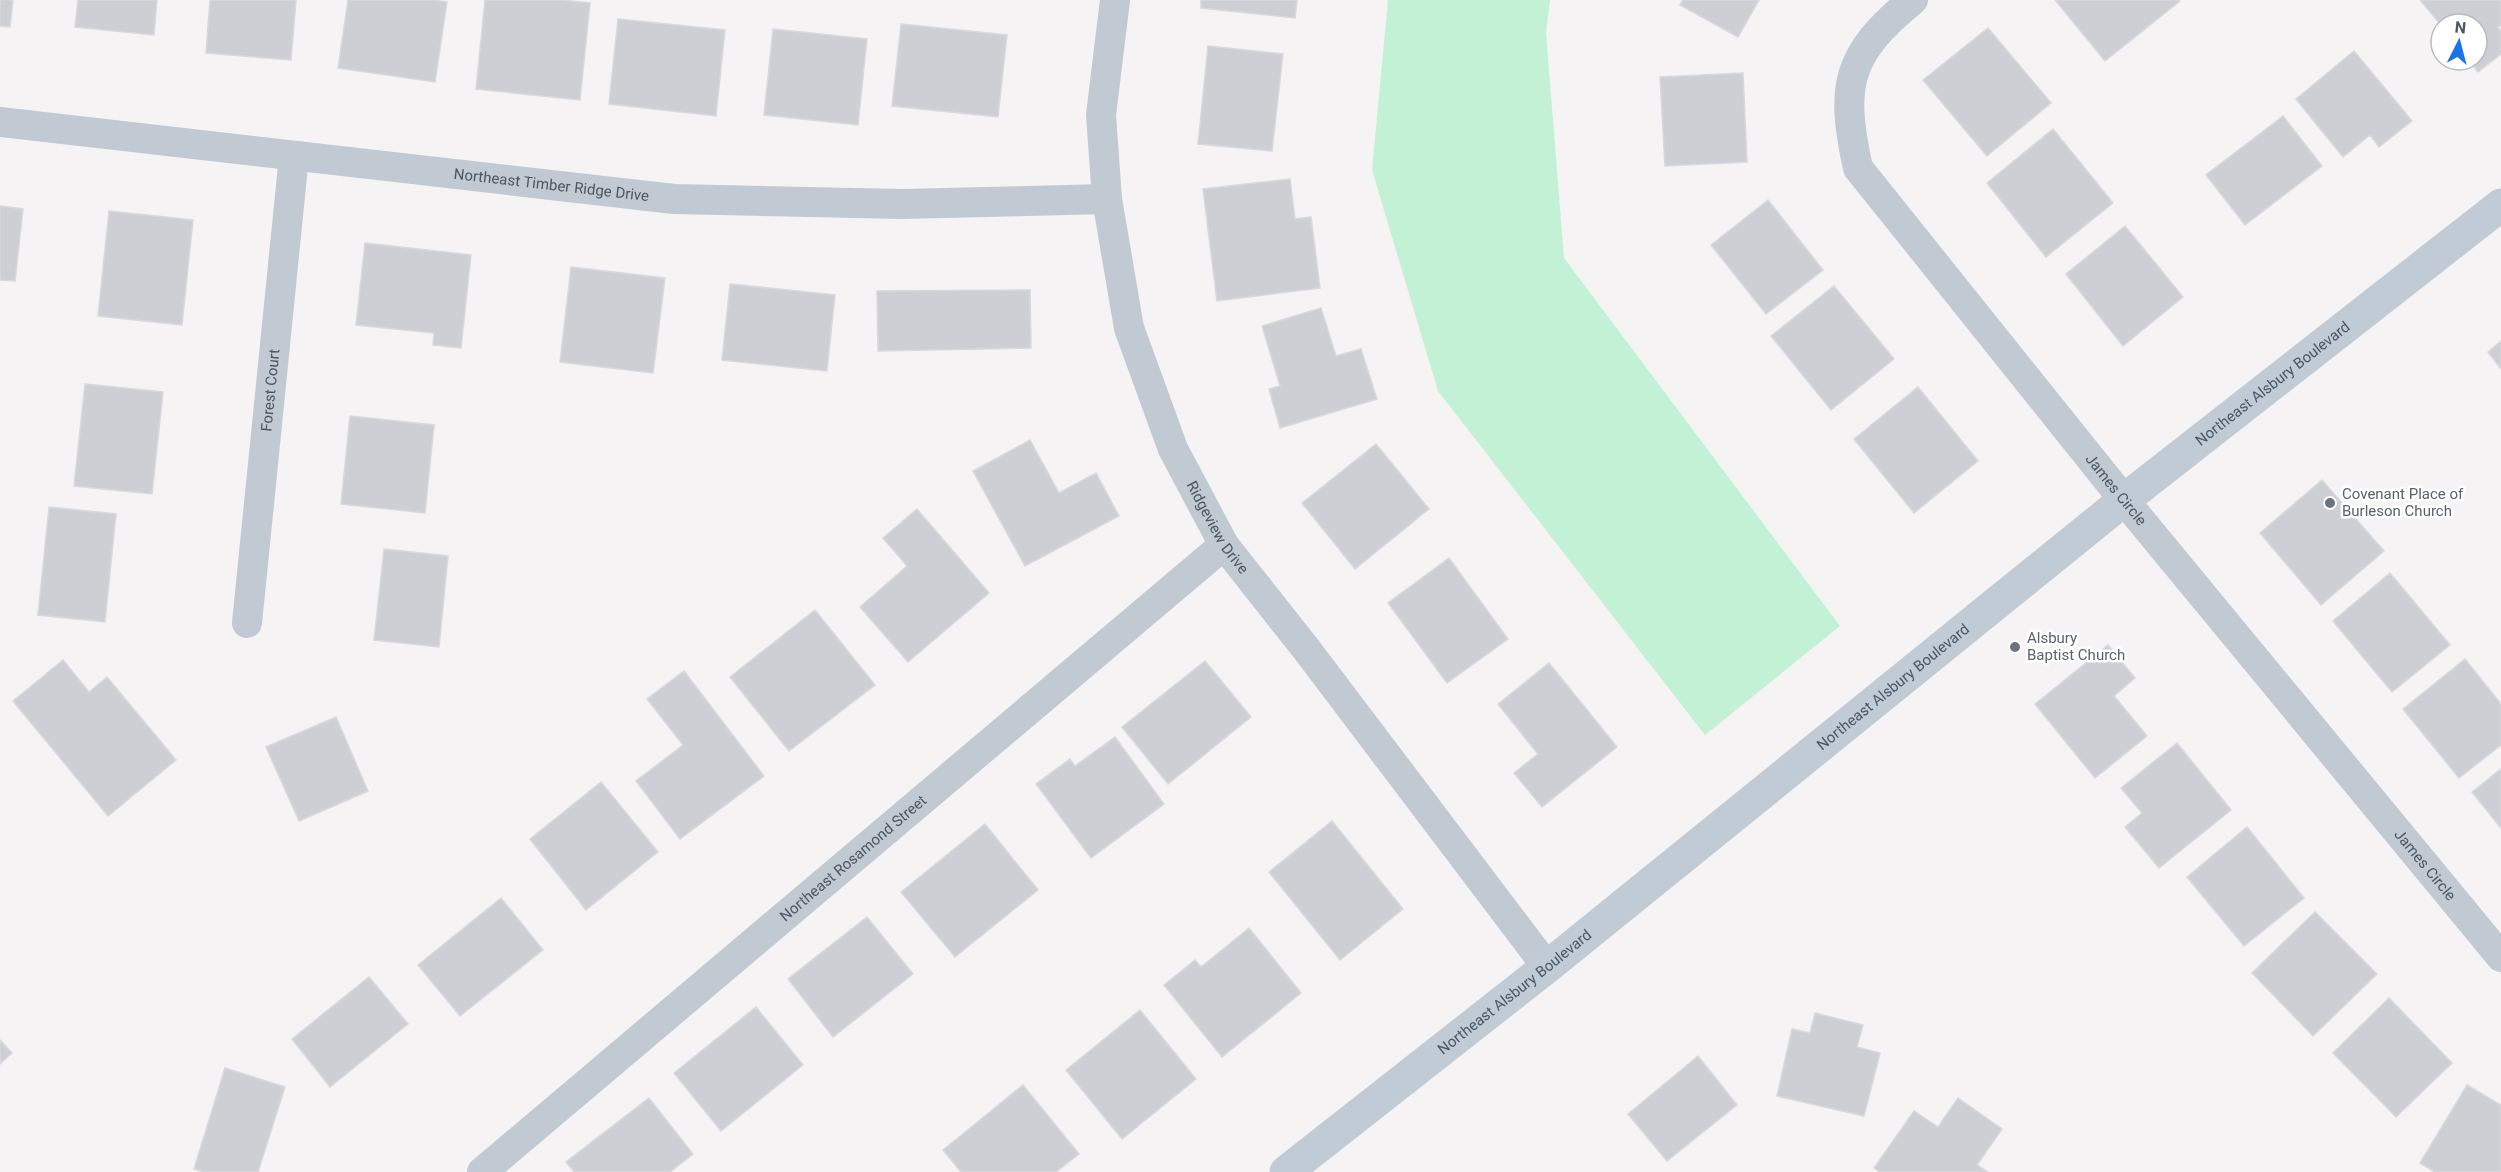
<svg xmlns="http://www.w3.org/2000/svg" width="2501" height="1172" font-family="Roboto,sans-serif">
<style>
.green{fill:#c3f1d5}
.building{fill:#cdcfd5;stroke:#d7d9de;stroke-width:1.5}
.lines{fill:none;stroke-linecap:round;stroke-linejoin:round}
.minor{stroke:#c1cad2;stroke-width:30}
.secondary{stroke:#c1cbd6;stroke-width:33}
.worship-dot{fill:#6b7280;stroke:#fff;stroke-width:2}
.labels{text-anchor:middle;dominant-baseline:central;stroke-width:5;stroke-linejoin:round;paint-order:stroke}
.street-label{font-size:15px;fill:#4a5661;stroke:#fff}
.worship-label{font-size:15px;fill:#5b616d;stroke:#fff;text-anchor:start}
</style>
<rect width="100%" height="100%" fill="#f5f3f3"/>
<path class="green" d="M1388 0H1550L1546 33 1564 258 1840 626 1705 735 1438 391 1372 170Z"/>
<path class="building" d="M0 0H13L10 27 0 26Z
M78 0H157L154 35 75 27Z
M210 0H296L291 60 206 53Z
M348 0H433L447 2 435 82 338 68Z
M485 0H561L590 3 580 100 476 89Z
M1201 0H1297L1295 18 1201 8Z
M1683 0H1759L1738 37 1680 5Z
M2055 0H2179L2180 1 2105 61Z
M2420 0H2501V25L2498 27 2501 31V54L2478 72 2469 60H2477V24L2441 25Z
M618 19 725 30 716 116 609 104Z
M901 24 1007 35 998 117 892 106Z
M1988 28 2051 103 1987 156 1923 80Z
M773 29 867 39 858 125 764 115Z
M1208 46 1283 54 1272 151 1198 144Z
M2354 51 2412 121 2379 147 2370 135 2343 157 2296 99Z
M1743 73 1747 162 1665 166 1660 77Z
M2283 116 2322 166 2245 225 2206 175Z
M2053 129 2113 203 2046 257 1987 183Z
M1290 179 1295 219 1311 217 1320 288 1217 301 1203 189Z
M1768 200 1823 270 1766 314 1711 245Z
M0 206 23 209 15 281 0 280Z
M109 211 193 220 182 325 98 316Z
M2125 226 2183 297 2123 346 2066 274Z
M365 243 471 255 461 348 433 345 434 333 356 325Z
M571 267 665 278 653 373 560 362Z
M730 284 835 295 827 371 722 360Z
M1834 286 1894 359 1831 410 1771 336Z
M1030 290 1031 348 878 351 877 291Z
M1321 308 1336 356 1361 349 1377 399 1280 428 1269 389 1280 386 1262 326Z
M2501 341V369L2488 352Z
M85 384 163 392 152 494 74 486Z
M1918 387 1978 461 1914 513 1854 439Z
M350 416 434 425 425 513 341 504Z
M1030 440 1059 493 1096 473 1119 516 1025 566 973 471Z
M1376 444 1429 509 1355 569 1302 503Z
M2322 480 2384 551 2321 605 2260 533Z
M49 507 116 514 105 622 38 615Z
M917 509 989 593 908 662 860 607 907 566 883 538Z
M384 549 448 556 439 647 374 640Z
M1449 558 1508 639 1447 683 1388 603Z
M2390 573 2450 645 2392 692 2333 621Z
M815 610 875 685 789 751 730 677Z
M2108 645 2135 678 2114 696 2147 736 2095 778 2035 704Z
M2465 659 2501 704V745L2459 778 2403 709Z
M63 660 89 692 107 677 176 760 108 816 13 701Z
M1205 661 1251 717 1168 784 1122 727Z
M1549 663 1617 747 1542 807 1514 773 1538 754 1498 704Z
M684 671 764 776 680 839 636 781 683 745 647 699Z
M336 717 368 791 299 821 266 747Z
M1115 737 1164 804 1091 858 1036 784 1070 759 1075 766Z
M2177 743 2231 810 2159 868 2125 827 2142 813 2121 788Z
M2501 769V828L2472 792Z
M601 782 658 852 586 910 530 839Z
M1332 821 1403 909 1340 960 1269 872Z
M985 824 1038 890 955 957 901 892Z
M2247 827 2304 898 2244 946 2187 877Z
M501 898 543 950 460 1016 418 965Z
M2315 912 2377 974 2313 1036 2252 973Z
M867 917 913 974 833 1037 788 979Z
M1249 928 1301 993 1222 1057 1164 985 1195 960 1201 967Z
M369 977 408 1024 330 1087 292 1039Z
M2389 998 2452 1063 2396 1117 2333 1053Z
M756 1007 803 1065 721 1131 674 1073Z
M1140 1010 1196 1079 1122 1139 1066 1070Z
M1815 1013 1863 1025 1857 1047 1880 1053 1864 1116 1777 1096 1792 1029 1810 1033Z
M0 1040 12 1053 0 1064Z
M1698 1056 1737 1105 1667 1161 1628 1114Z
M225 1068 285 1087 258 1172H204L194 1169Z
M1023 1085 1079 1154 1056 1172H961L943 1150Z
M2467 1085 2501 1105V1172H2435L2420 1163Z
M649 1098 693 1154 670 1172H574L566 1162Z
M1958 1098 2002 1129 1977 1165 1988 1172H1880L1874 1168 1914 1111 1938 1127Z"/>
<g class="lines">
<g class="minor">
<path id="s1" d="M1115 0 1101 115 1107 199 1129 328 1173 449 1224 545 1307 650 1547 967"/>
<path id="s2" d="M1913 0C1846 54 1840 86 1858 168L2124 500 2501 957"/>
<path id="s3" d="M0 122 674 199 902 204 1107 199"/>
<path id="s4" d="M247 623 294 156"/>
<path id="s5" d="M482 1172 1224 545"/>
</g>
<path class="secondary" id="s6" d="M1286 1172 1547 967 2124 500 2501 205"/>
</g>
<g class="worship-dot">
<circle cx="2330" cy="503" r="6"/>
<circle cx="2015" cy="647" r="6"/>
</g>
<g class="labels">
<g class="street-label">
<text stroke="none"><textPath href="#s3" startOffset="555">Northeast Timber Ridge Drive</textPath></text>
<text stroke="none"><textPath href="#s6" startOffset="1263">Northeast Alsbury Boulevard</textPath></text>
<text stroke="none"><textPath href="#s4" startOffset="234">Forest Court</textPath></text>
<text stroke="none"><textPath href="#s2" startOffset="604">James Circle</textPath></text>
<text stroke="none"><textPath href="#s1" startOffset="550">Ridgeview Drive</textPath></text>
<text stroke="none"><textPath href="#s6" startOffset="777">Northeast Alsbury Boulevard</textPath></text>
<text stroke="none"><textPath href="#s5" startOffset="486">Northeast Rosamond Street</textPath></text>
<text stroke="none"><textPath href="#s2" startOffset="1090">James Circle</textPath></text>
<text stroke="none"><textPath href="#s6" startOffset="291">Northeast Alsbury Boulevard</textPath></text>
</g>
<g class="worship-label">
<text x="2342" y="494">Covenant Place of<tspan x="2342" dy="17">Burleson Church</tspan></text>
<text x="2027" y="638">Alsbury<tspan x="2027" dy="17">Baptist Church</tspan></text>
</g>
</g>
<g transform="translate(2459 42) rotate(6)"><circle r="28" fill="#ffffff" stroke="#b7bbc0" stroke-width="1.5"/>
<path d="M0-4.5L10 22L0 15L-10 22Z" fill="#1a73e8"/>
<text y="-9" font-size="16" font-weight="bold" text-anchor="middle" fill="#4a5661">N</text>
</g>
</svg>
